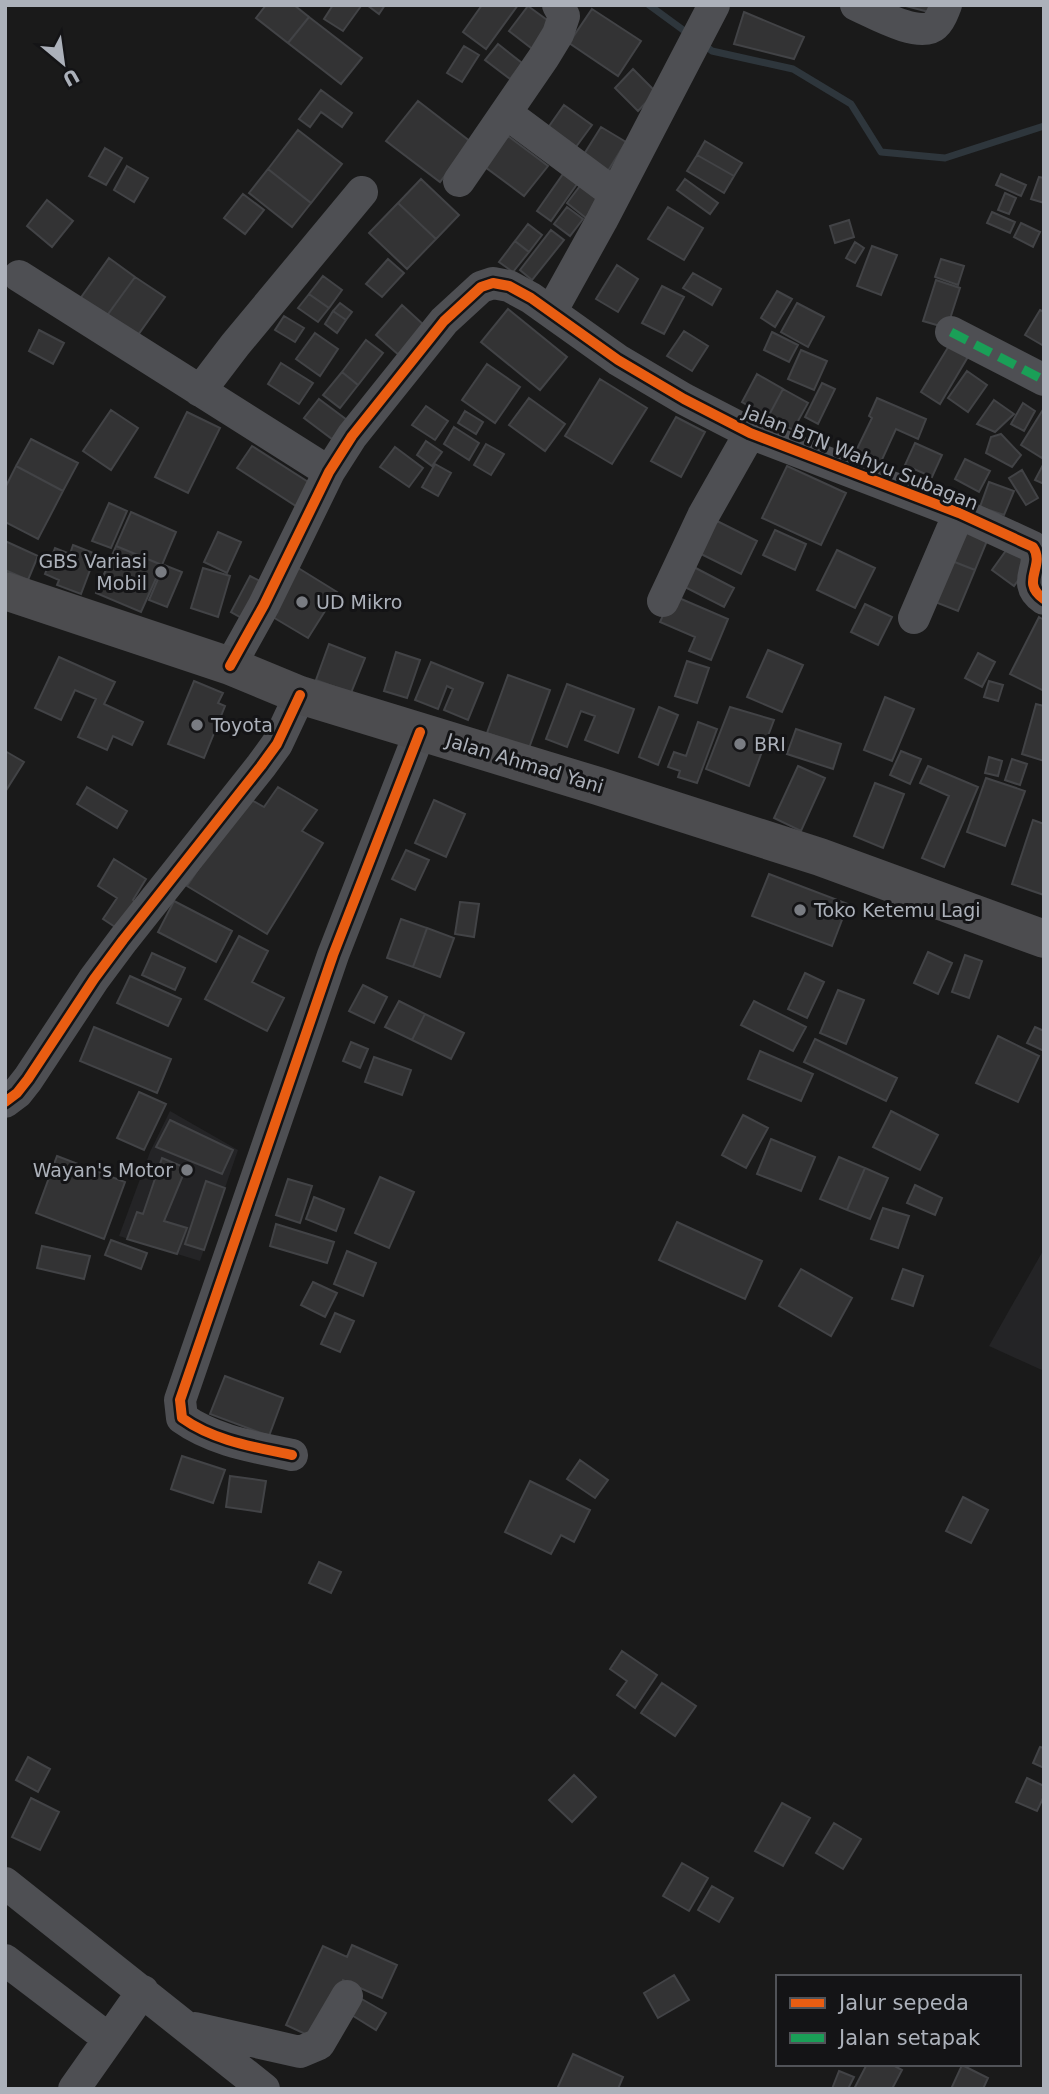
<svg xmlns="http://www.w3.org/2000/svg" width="1049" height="2094" font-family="'DejaVu Sans',sans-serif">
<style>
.built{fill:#242426}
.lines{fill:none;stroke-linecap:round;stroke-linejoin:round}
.stream{stroke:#2e363c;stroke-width:7}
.building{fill:#333334;stroke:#424346;stroke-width:2}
.minor{stroke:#4e4f53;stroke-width:32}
.highway{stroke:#4c4c4f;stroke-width:38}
.quiet{stroke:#1a9f57;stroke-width:9;stroke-dasharray:18 9;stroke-linecap:butt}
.cycleway-casing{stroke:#141416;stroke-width:15}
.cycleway{stroke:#e95d12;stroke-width:10}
.poi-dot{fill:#797c82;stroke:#141416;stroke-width:2.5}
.labels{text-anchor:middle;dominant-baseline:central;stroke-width:6;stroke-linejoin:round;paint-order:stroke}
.street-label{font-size:19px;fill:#acb1ba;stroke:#141416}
.poi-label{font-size:19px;fill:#acb1ba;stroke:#141416;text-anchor:start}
</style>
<rect width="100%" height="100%" fill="#1a1a1a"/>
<path class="built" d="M170 1111 238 1150 200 1261 119 1236 150 1152Z
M1044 1249V1371L989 1346Z"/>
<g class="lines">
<path class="stream" d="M649 5 690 35
M703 44 712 51 793 69 851 104 881 152 945 158 1044 126"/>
</g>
<path class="building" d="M266 5H294L309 17 288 43 256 18Z
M333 5 361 6 343 31 324 19Z
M367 5H385L379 14Z
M482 5H518L486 49 463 32Z
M902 5H933L929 12Z
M528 6 554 25 535 51 509 31Z
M592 9 641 41 618 76 569 43Z
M744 12 804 37 794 59 734 44Z
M309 17 362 58 341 84 288 43Z
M498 44 522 63 510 79 485 60Z
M464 46 479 55 462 82 447 73Z
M633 69 656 92 638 111 615 88Z
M321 90 352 113 342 127 321 112 310 127 299 119Z
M418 101 471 142 440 182 386 141Z
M564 105 592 125 573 151 545 132Z
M601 127 626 142 606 174 581 159Z
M298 130 342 164 311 203 268 169Z
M508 136 548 166 524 196 485 167Z
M705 141 742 163 734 176 697 155Z
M105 148 122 158 106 185 89 176Z
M697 155 734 176 724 193 687 171Z
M127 166 148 178 134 202 114 190Z
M268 169 311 203 292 227 249 193Z
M563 174 577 184 551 221 537 211Z
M1001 174 1026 185 1021 196 996 185Z
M1039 177 1044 178V203L1031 199Z
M421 179 459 215 436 239 398 203Z
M685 179 718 203 710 214 677 190Z
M580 186 605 205 591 222 567 203Z
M1005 193 1016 198 1009 214 998 210Z
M243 194 264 210 245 234 224 218Z
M47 200 73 221 52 247 27 226Z
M398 203 436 239 407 269 369 233Z
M567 207 583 219 570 236 554 224Z
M668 207 703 228 684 260 648 239Z
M992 212 1015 222 1010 233 987 223Z
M849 220 854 237 835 243 830 226Z
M1021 223 1040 232 1033 247 1014 237Z
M528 224 542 235 529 252 515 241Z
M551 230 564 240 532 280 520 270Z
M515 241 529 252 513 272 499 262Z
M855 242 864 248 855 263 846 258Z
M872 246 897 255 881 295 857 286Z
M109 258 135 277 103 321 77 303Z
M388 259 404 273 382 297 366 284Z
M941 259 964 266 958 285 935 277Z
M617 265 638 279 618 312 596 299Z
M693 273 721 289 712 305 683 288Z
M323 276 342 290 329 308 309 294Z
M135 277 165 297 133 342 103 321Z
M936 280 960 288 947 328 923 321Z
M662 286 684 297 664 334 642 323Z
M777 291 792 299 775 327 761 318Z
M309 294 329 308 318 322 298 308Z
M340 303 352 312 346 320 333 311Z
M797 303 824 317 808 347 781 332Z
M402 305 425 326 400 356 376 335Z
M508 309 567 357 540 390 481 342Z
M1040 310 1044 312V346L1025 335Z
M333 311 346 320 337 333 325 324Z
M284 316 304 328 295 342 275 330Z
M39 330 64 343 53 364 29 351Z
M684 331 708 346 692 371 667 356Z
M772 332 798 345 789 362 764 350Z
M315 333 338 349 320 376 296 359Z
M366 340 383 353 358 385 342 372Z
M950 344 969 355 940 404 921 392Z
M801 350 827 361 814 390 788 379Z
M281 363 313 383 299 404 268 384Z
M487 364 520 387 495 423 462 400Z
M967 371 987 385 968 412 948 398Z
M342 372 358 385 340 408 323 395Z
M757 374 783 389 768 417 742 402Z
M600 379 647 408 612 464 565 436Z
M822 383 835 389 818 424 805 417Z
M783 389 808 403 793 430 768 417Z
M529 398 565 424 545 451 509 425Z
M877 398 926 419 918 439 896 429 880 464 855 453 872 418 869 416Z
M319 399 347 420 332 439 304 418Z
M994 400 1014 414 995 432 977 424Z
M1023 403 1035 411 1024 431 1011 424Z
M426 406 448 421 435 440 412 425Z
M1044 408V454L1042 458 1021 445Z
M111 410 138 428 111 470 83 451Z
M465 411 483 422 476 434 458 423Z
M187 412 220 428 188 493 155 477Z
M676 417 705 432 681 477 651 461Z
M454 427 479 443 469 460 444 444Z
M1001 434 1021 455 1012 467 986 453 991 437Z
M31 439 78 463 63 491 16 466Z
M426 441 442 452 432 466 417 455Z
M915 443 942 455 932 477 905 465Z
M486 444 504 454 491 475 474 465Z
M252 446 313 485 299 508 237 468Z
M395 447 423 468 409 487 380 467Z
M965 459 990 471 979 492 955 479Z
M1044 463V484L1035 480Z
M435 464 451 473 438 496 422 487Z
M16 466 63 491 38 539 5 522V488Z
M787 466 846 493 821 545 762 518Z
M1022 470 1038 498 1026 505 1009 478Z
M989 482 1014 491 1004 515 980 507Z
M109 503 127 511 111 548 92 541Z
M131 512 176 532 162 565 116 546Z
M715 520 757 541 741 574 699 553Z
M961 525 989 536 975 570 947 559Z
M775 530 806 544 795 570 763 555Z
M218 532 241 542 227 573 204 562Z
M5 541 38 556 28 580 5 570Z
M73 545 96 554 81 594 57 585 59 580 45 574 55 548 70 554Z
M1010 545 1032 561 1014 586 992 570Z
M116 546 162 565 141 612 96 593Z
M837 550 875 568 855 608 817 590Z
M947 559 975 570 958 611 930 600Z
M688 564 734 588 724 607 677 583Z
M164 565 182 572 167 607 149 600Z
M295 566 337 592 308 638 266 613Z
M203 568 230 576 218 617 191 608Z
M250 576 268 585 249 622 231 612Z
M672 595 728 619 711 660 689 651 695 637 660 622Z
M865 604 892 617 878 645 851 632Z
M1039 617 1044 620V691L1010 674Z
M329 644 365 658 351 693 316 680Z
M768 650 803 665 782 712 747 697Z
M396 652 420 660 407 698 384 691Z
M978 653 995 662 982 687 965 678Z
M59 657 115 682 104 704 143 722 132 745 113 736 107 750 78 737 96 699 75 690 61 720 35 708Z
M687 661 709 668 697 703 675 696Z
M431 662 483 683 468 720 444 710 453 689 447 686 438 709 415 700Z
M508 675 550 690 529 748 487 733Z
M194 681 223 693 218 703 225 706 204 758 168 744Z
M989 681 1003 685 998 701 984 697Z
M567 684 634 709 618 753 585 740 595 716 581 711 567 747 546 739Z
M885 697 914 709 892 761 864 750Z
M1036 704 1044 706V761L1022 754Z
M659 707 678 715 658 765 639 757Z
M730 707 774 720 749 786 706 769Z
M698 722 717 729 697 783 678 777 680 771 668 767 674 752 686 756Z
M796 729 841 744 833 769 787 754Z
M5 751 24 762 5 792Z
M901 751 921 759 910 784 890 775Z
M989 757 1002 761 998 776 985 773Z
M1012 759 1027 764 1020 785 1005 780Z
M798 766 825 778 801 831 774 818Z
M928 766 978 787 944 867 922 858 949 796 920 783Z
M986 778 1025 791 1005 846 967 832Z
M875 783 904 794 883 848 854 836Z
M87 787 127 811 117 828 77 804Z
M278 787 317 810 302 831 323 843 267 934 187 886 246 797 264 807Z
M434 800 465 814 446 857 415 843Z
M1033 820 1044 824V895L1012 884Z
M406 850 429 860 415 890 392 879Z
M114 859 146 879 133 900 143 907 126 934 103 919 117 898 98 886Z
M769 874 848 904 832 946 752 916Z
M174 901 232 931 216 962 158 932Z
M460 902 479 904 474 937 455 934Z
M401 919 427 928 413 967 387 958Z
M427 928 454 938 440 977 413 967Z
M239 936 268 951 252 982 284 998 267 1031 205 999Z
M928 952 952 963 938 994 914 983Z
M152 953 185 968 175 990 142 975Z
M965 955 982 961 969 998 952 992Z
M805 973 824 982 807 1018 788 1009Z
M130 976 181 999 168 1026 117 1003Z
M363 985 387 997 374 1023 349 1011Z
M838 990 864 1000 846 1044 820 1033Z
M399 1001 425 1014 412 1040 385 1027Z
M754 1001 806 1027 793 1051 741 1025Z
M425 1014 464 1033 451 1059 412 1040Z
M94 1027 171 1059 157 1093 80 1061Z
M1035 1027 1044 1031V1051L1027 1043Z
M998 1036 1039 1056 1018 1102 976 1083Z
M815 1039 897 1078 886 1101 804 1062Z
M351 1042 368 1049 360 1068 343 1061Z
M760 1051 813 1074 801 1101 748 1079Z
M374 1057 411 1070 402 1095 365 1082Z
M139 1092 166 1104 144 1150 117 1138Z
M891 1111 938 1135 920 1170 873 1147Z
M743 1115 768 1128 746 1168 722 1155Z
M170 1120 233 1150 222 1174 156 1147Z
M771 1139 815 1157 801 1191 757 1174Z
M57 1156 125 1182 104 1239 36 1213Z
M839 1157 865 1168 847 1210 820 1199Z
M162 1158 186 1168 164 1221 187 1228 177 1254 127 1239 137 1212 143 1214Z
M865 1168 888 1178 870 1219 847 1210Z
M380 1177 414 1192 389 1248 355 1233Z
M288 1179 312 1186 300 1223 276 1215Z
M206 1181 225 1188 204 1250 185 1244Z
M915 1185 942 1198 935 1215 907 1203Z
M314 1197 344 1209 336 1231 306 1219Z
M883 1208 909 1216 898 1248 871 1239Z
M677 1222 762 1261 745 1299 659 1260Z
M276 1224 334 1242 327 1263 270 1246Z
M111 1240 147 1253 141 1269 105 1255Z
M42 1246 90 1256 84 1279 37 1268Z
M347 1251 376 1263 363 1296 334 1284Z
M801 1269 852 1298 831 1336 779 1306Z
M903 1269 923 1276 913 1306 892 1299Z
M313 1282 337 1293 325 1317 301 1305Z
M335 1313 354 1321 340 1352 321 1344Z
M225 1376 283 1398 269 1436 210 1414Z
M182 1456 225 1470 213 1503 171 1489Z
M580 1460 608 1480 595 1498 567 1479Z
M230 1476 266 1481 261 1512 226 1507Z
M530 1481 590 1510 574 1542 561 1535 551 1554 505 1532Z
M963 1497 988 1510 971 1543 946 1531Z
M319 1562 341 1572 331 1593 309 1583Z
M622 1651 657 1675 635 1708 617 1695 627 1681 610 1669Z
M662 1683 696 1706 675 1736 641 1713Z
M1040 1747 1044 1748V1768L1033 1763Z
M28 1757 50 1769 38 1792 16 1780Z
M574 1775 596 1797 572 1822 549 1800Z
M1027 1778 1044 1786V1796L1037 1811 1016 1802Z
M31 1798 59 1812 40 1850 12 1837Z
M782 1803 810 1818 783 1866 755 1851Z
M834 1823 861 1839 843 1869 816 1853Z
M682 1863 708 1878 689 1911 663 1896Z
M712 1886 733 1898 719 1922 698 1910Z
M352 1945 397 1965 382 1998 343 1980 316 2039 286 2025 323 1946 347 1957Z
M674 1975 689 2000 658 2018 644 1993Z
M360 1998 386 2013 376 2030 350 2014Z
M573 2054 623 2077 618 2089H557Z
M867 2064H891L902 2070 892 2089H854Z
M962 2065 988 2078 983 2089H951Z
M839 2071 854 2077 848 2089H832Z"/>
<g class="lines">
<path class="minor" d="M856 5C874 13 920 39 935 25 941 20 943 12 946 5
M506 113 615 194
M459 181 544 57 558 34 564 16 558 5
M19 276 329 472
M551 312 602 220 714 5
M951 332 1044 380
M200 391 235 345 362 192
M663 601 703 516 750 433
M914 618 959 513
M230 666 264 605 329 472 352 436 444 321 481 287 493 283 509 286 531 298 618 360 684 399 750 433 959 513 1033 547C1046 566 1019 582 1044 599
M5 1102 17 1093 28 1079 94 979 123 940 261 766 277 744 300 695
M292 1455C255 1447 214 1441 182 1418L180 1400 333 955 420 732
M5 1883 264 2089
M5 1960 109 2039
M195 2028 300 2052 319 2044 347 1996
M74 2089 143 1991"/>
<path class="highway" d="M5 591 230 666 300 695 598 786 820 857 1044 939"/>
<path class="quiet" d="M951 332 1044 380"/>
<defs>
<path id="cycleway" d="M230 666 264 605 329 472 352 436 444 321 481 287 493 283 509 286 531 298 618 360 684 399 750 433 959 513 1033 547C1046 566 1019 582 1044 599
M5 1102 17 1093 28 1079 94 979 123 940 261 766 277 744 300 695
M292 1455C255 1447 214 1441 182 1418L180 1400 333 955 420 732"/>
</defs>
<use href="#cycleway" class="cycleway-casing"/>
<use href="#cycleway" class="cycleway"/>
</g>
<g class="poi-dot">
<circle cx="161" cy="572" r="7"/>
<circle cx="302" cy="602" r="7"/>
<circle cx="197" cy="725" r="7"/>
<circle cx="740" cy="744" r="7"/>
<circle cx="800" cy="910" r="7"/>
<circle cx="187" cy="1170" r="7"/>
</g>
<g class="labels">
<g class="street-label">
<text transform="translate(861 457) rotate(22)">Jalan BTN Wahyu Subagan</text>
<text transform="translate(525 763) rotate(17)">Jalan Ahmad Yani</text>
</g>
<g class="poi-label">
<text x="147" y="561" text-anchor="end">GBS Variasi<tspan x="147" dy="22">Mobil</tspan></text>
<text x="316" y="602">UD Mikro</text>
<text x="211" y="725">Toyota</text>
<text x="754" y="744">BRI</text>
<text x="814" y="910">Toko Ketemu Lagi</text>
<text x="173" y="1170" text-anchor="end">Wayan's Motor</text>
</g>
</g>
<rect width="1049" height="2094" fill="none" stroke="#acb1ba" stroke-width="14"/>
<rect x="776" y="1975" width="245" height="91" fill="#141416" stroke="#515358" stroke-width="2"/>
<rect x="790" y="1998" width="35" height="10" fill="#e95d12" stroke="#515358" stroke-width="2"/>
<text x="839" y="2010" font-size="21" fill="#acb1ba">Jalur sepeda</text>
<rect x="790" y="2033" width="35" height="10" fill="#1a9f57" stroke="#515358" stroke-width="2"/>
<text x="839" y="2045" font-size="21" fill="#acb1ba">Jalan setapak</text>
<g transform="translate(63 63) rotate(151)" stroke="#141416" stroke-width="5" paint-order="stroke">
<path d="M0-5L12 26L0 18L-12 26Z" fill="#acb1ba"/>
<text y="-10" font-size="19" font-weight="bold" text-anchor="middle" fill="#acb1ba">U</text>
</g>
</svg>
